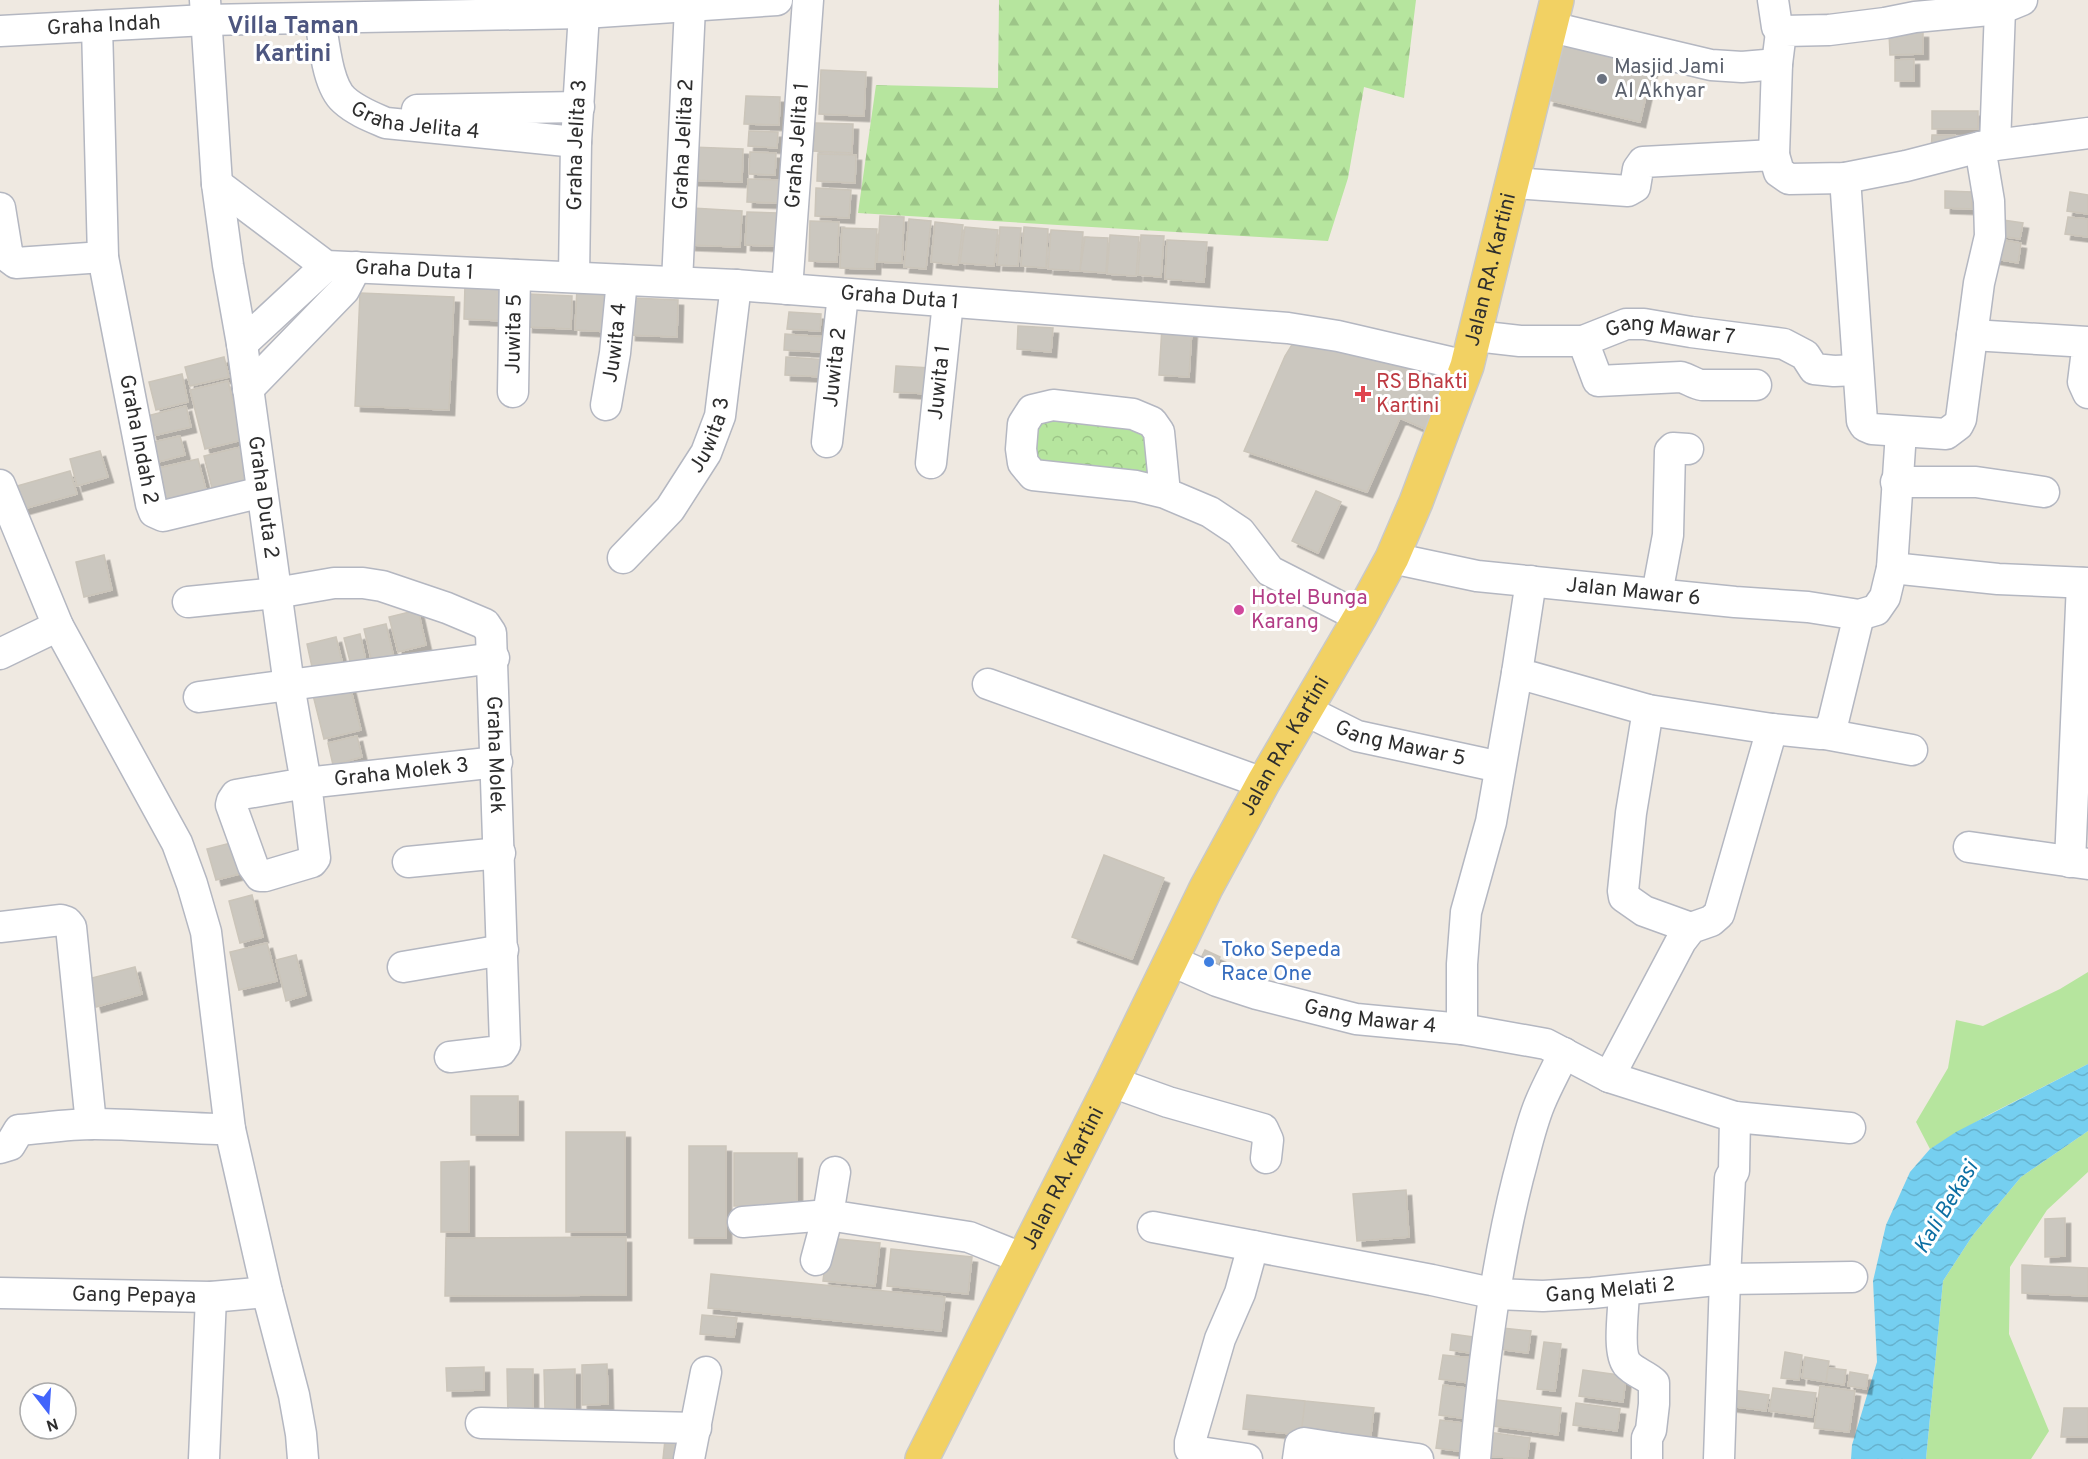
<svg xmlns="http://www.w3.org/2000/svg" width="2088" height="1459" font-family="Overpass,sans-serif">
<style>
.grass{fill:#b6e59e}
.forest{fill:url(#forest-firs)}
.park{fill:url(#park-crowns)}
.water{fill:url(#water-waves)}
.building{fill:#cbc7bf;stroke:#cbc5ba;stroke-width:1.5;filter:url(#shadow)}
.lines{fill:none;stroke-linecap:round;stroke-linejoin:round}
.minor-casing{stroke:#b4b7c1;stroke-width:33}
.major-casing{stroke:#c9c9c9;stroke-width:36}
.minor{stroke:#fff;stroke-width:30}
.major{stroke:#f2d163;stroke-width:33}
.worship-dot{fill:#6b7280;stroke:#fff;stroke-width:2}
.health-dot{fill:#e0444e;stroke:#fff;stroke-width:2}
.hotel-dot{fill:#d1479c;stroke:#fff;stroke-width:2}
.shop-dot{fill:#3f7fe0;stroke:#fff;stroke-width:2}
.labels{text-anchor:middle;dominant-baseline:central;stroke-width:6;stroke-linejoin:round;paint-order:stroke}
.street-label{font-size:21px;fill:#2e2e2e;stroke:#fff}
.worship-label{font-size:21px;fill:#5b616d;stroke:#fff;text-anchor:start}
.health-label{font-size:21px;fill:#be3a42;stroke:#fff;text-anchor:start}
.hotel-label{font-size:21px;fill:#b23c85;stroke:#fff;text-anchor:start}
.shop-label{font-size:21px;fill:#366cbe;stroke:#fff;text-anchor:start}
.water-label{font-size:22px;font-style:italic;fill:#0d6fa3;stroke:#fff}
.quarter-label{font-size:24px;font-weight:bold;fill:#4d5680;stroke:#fff}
</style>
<defs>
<pattern id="forest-firs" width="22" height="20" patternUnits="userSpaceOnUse" patternTransform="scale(1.5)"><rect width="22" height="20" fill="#b6e59e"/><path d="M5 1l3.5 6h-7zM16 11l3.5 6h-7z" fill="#9dc588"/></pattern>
<pattern id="park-crowns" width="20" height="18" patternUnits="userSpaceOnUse" patternTransform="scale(1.5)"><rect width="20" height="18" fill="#b6e59e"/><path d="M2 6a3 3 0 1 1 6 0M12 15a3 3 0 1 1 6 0" fill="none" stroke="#9dc588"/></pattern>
<pattern id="water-waves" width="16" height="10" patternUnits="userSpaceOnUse" patternTransform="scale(1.5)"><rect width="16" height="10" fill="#75cff0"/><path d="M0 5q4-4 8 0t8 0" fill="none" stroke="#66b2ce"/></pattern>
<filter id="shadow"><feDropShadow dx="5.5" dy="5.5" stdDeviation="0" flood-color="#0004"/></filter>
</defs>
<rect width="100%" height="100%" fill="#efe9e1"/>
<path class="grass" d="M2088 972V1064L1988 1115 1930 1149 1916 1122 1948 1068 1956 1020 1983 1026 2060 989Z
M2088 1131V1172L2047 1210 2010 1267 2009 1334 2049 1431 2031 1459H1926L1943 1281 1973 1235 2021 1177Z"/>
<path class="forest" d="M999 0H1416L1404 98 1364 87 1348 178 1328 241 858 213 876 85 998 88Z"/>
<path class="park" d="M1032 410 1152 422 1165 493 1033 475Z"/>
<path class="water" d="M2088 1064V1131L2021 1177 1973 1235 1943 1281 1926 1459H1851L1852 1445 1877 1362 1873 1281 1886 1225 1910 1172 1930 1149 1956 1132Z"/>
<path class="building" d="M1889 32H1923V54L1890 55Z
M1563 35 1655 57 1640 122 1548 100Z
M1914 59V81H1895V60Z
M821 70 866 72 864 116 819 114Z
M746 96 780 97 779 125 744 124Z
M1932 111H1978V129H1932Z
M815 123 853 124 852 153 813 151Z
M749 131 778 132 777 148 748 146Z
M1932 135H1955V147L1931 153Z
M691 147 743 149 742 182 689 180Z
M750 152 776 153 775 175 749 174Z
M818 154 856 155 855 183 817 181Z
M748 179 780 180 779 203 747 202Z
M816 188 851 190 849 218 815 216Z
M1945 191 1972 192V209L1945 208Z
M2070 192 2088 195V214L2067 211Z
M692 208 742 211 740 247 690 245Z
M747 212 777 213 775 246 745 245Z
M880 216 904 217 902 263 877 262Z
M2068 217 2088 219V237L2065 234Z
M909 219 931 221 926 269 904 267Z
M1996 219 2023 223 2020 239 1993 235Z
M810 221 839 222 837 262 809 261Z
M935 222 963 225 958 265 931 262Z
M965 227 998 230 994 266 960 263Z
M1000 227 1021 228 1018 266 997 265Z
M1024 227 1048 229 1046 268 1021 266Z
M842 228 877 229 875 269 840 268Z
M1051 230 1083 232 1080 271 1048 269Z
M1110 235 1139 237 1136 276 1107 274Z
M1141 235 1164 236 1161 277 1138 275Z
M1085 237 1108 238 1106 273 1080 271Z
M1992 238 2021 243 2018 263 1989 258Z
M1167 240 1207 242 1204 282 1165 279Z
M465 284 507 286 505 321 464 319Z
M577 287 614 288 612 332 575 330Z
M360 293 454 297 449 410 355 406Z
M528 294 572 296 571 329 527 327Z
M632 298 678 300 677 337 630 335Z
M789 312 821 314 820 331 787 329Z
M1018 326 1053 328 1051 352 1017 349Z
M1162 327 1192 328 1189 377 1159 375Z
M1301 330 1467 369 1441 436 1400 418 1367 492 1244 451 1285 356Z
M785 334 825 337 824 352 784 350Z
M224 357 229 377 190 386 185 367Z
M786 357 828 360 826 377 785 375Z
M896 366 931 368 930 394 894 392Z
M182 374 188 402 156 410 149 382Z
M228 381 242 440 205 449 190 390Z
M186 406 191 427 152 436 147 416Z
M180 436 185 455 154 463 149 443Z
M245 446 253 479 212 488 204 456Z
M100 451 108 477 77 486 70 459Z
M198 459 206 490 162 500 154 469Z
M70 471 77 494 16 511 10 488Z
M1316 491 1341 502 1318 553 1292 541Z
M104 555 112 590 84 597 76 562Z
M418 610 426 645 398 652 389 617Z
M386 624 394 658 372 663 364 629Z
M360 634 366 661 351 665 344 638Z
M336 637 344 669 314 676 307 644Z
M349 682 361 730 324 739 312 691Z
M357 736 362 757 333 765 328 743Z
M239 841 247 872 216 880 207 849Z
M1104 855 1164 878 1132 959 1072 937Z
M252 895 263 937 240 943 229 901Z
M267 943 277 981 239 990 230 952Z
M1205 950 1220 957 1215 972 1197 966Z
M296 955 306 995 286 1001 276 960Z
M135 967 142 994 96 1007 88 979Z
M471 1096H518V1135H471Z
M566 1132H625V1232H566Z
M689 1146H726V1238H689Z
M734 1153H797V1206H734Z
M469 1161V1232H441V1162Z
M1406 1190 1409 1237 1357 1241 1353 1194Z
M2065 1218V1256L2045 1257V1219Z
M626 1237V1295L445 1296 446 1238Z
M828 1238 880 1243 875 1286 823 1281Z
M891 1249 972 1257 968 1294 887 1286Z
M2022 1265 2088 1268V1296L2022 1293Z
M711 1274 945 1297 941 1331 708 1308Z
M702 1315 737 1318 734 1337 700 1334Z
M1502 1328 1531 1331 1528 1353 1499 1349Z
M1452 1334 1480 1338 1477 1354 1450 1350Z
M1544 1342 1561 1344 1555 1391 1537 1389Z
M1785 1352 1802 1355 1799 1380 1781 1378Z
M1443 1355 1481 1359 1477 1384 1439 1379Z
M1805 1357 1829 1361 1826 1382 1802 1378Z
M607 1364 608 1404 582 1405V1365Z
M484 1367V1390L447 1391 446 1368Z
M1828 1368 1846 1370 1844 1385 1826 1382Z
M507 1369H533V1418H508Z
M575 1369V1410L545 1411 544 1370Z
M1583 1370 1626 1376 1623 1402 1579 1396Z
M1850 1372 1868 1375 1866 1389 1848 1386Z
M1443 1385 1473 1389 1469 1419 1439 1415Z
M1820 1386 1855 1391 1849 1432 1814 1428Z
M1773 1388 1816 1393 1812 1417 1769 1411Z
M1725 1389 1769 1395 1766 1411 1722 1405Z
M1247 1395 1305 1401 1301 1435 1243 1429Z
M1497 1400 1561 1408 1558 1435 1493 1426Z
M1305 1401 1374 1408 1370 1443 1301 1436Z
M1576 1403 1620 1409 1617 1431 1573 1425Z
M2064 1408H2088V1437H2061Z
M1440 1420 1469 1424 1465 1452 1436 1448Z
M666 1430 690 1432 685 1459H663Z
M1488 1432 1530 1438 1527 1459 1485 1456Z"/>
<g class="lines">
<defs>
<g id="minor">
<path id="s1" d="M205 0 217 184 228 265 242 344 289 685 306 783 315 858 312 862 265 876H260L253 866 231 805 232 801 236 795 306 783 497 762"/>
<path d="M1773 0 1777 27 1781 32"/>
<path id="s2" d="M320 19C324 41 327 85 344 100 356 111 372 117 386 123L576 142"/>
<path id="s3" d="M97 26 103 257 151 504 154 512 163 516 262 492"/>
<path d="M1551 27 1711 65 1742 67 1777 64"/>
<path id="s4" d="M0 31 206 20 584 13 777 0"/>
<path d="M417 110 579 107"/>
<path d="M1995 145 2000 9"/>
<path d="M1774 155 1777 64 1781 32 1784 31 1829 30 1885 23 1915 17 2000 9 2022 0"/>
<path d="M1845 178 1862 421 1865 426 1872 429 1946 434 1958 425 1961 419 1979 283 1990 236 1989 201 1980 147"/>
<path d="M1513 183 1628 191 1635 187 1638 169 1643 162 1774 155 1779 172 1789 179 1845 178 1906 166 1980 147 2088 133"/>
<path id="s5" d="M217 184 326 266 736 285 1288 328 1338 336 1467 366"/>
<path d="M0 208 8 257 16 263 103 257"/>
<path id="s6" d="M574 277 576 142 584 13"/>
<path id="s7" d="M677 282 690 7"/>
<path id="s8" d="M787 289 808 0"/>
<path d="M1972 335 2088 342 2083 382 2088 393"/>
<path id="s9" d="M1476 336 1520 341H1583L1626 324H1644L1691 332 1784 344 1805 355 1814 369 1834 371 1858 370"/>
<path d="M1583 341 1598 381 1681 377C1689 379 1694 384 1702 385H1756"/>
<path d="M242 344 326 266"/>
<path d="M248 389 344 290 356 267"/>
<path id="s10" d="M513 392 515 275"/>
<path id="s11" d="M606 405 615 353 622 280"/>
<path id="s12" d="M827 442 843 294"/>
<path id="s13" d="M931 463 948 302"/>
<path d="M1896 482H1976L2044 492"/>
<path d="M0 485 58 626 177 843 192 884 206 932 230 1129 267 1292 294 1395 301 1434 303 1459"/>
<path d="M1165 493 1159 432 1152 422 1133 414 1053 405 1032 410 1023 424 1021 449 1023 463 1033 475 1136 486 1165 493 1210 512 1240 532 1270 571 1360 617"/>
<path id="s14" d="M623 558 670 509 706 453 720 416 736 285"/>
<path id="s15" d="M1392 558 1477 576 1735 602 1808 607 1859 615 1876 610 1885 597 1892 568 1901 432"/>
<path d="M1892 568 1998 579 2088 583"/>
<path d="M1531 581 1517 673 1648 710 1772 729 1821 734 1828 731 1833 722 1859 615"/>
<path d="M1657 594 1668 535 1670 451 1673 448 1688 449"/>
<path id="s16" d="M188 602 276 593 334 583H363L382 586 447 608 485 624 491 633 505 1045 501 1051 450 1057"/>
<path d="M0 654 58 626"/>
<path d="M988 684 1263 783"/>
<path d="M199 697 494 658"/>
<path id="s17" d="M1305 710 1357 736 1500 767"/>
<path d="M1648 710 1631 813 1623 891 1624 897 1644 911 1691 928"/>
<path d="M1825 734 1912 750"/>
<path d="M1969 847 2088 864"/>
<path d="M408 862 500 853"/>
<path d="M2070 862 2082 583"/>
<path d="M0 927 61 920 67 922 71 927 91 1124"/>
<path id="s18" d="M1172 961 1217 981 1257 994 1356 1019 1462 1029 1546 1044 1609 1077 1735 1117 1850 1128"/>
<path d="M403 967 503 950"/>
<path d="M1462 1029V964L1466 912 1491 822 1517 673"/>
<path d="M1609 1077 1681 941 1691 928 1711 921 1719 914 1772 729"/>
<path d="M1112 1082 1168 1102 1263 1129 1268 1140 1266 1158"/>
<path d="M0 1148 10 1145 19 1130C44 1128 69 1124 94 1124 139 1124 184 1129 230 1129"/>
<path d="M835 1172 828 1215 969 1237 1024 1259"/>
<path d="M743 1222 828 1215 816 1260"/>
<path id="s19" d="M1153 1227 1432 1280 1496 1294 1543 1296 1592 1293 1725 1279 1852 1277"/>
<path d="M1624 1290C1624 1308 1617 1351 1627 1364 1635 1373 1646 1375 1654 1383V1404L1651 1430 1647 1438V1459"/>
<path id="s20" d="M0 1293 211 1297 267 1292"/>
<path d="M481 1423 696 1428"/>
<path d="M204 1459 211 1297"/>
<path d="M689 1459 706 1372"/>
<path d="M1247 1459 1193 1451 1190 1449V1442L1220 1339 1240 1293 1253 1246"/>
<path d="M1298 1459 1300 1445 1304 1443 1336 1448"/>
<path d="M1336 1459V1448L1418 1459"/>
<path d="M1475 1459C1483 1365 1495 1269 1518 1178 1525 1153 1530 1127 1540 1103 1547 1086 1556 1070 1564 1053"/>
<path d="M1719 1459 1725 1279 1730 1178 1734 1171 1735 1117"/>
</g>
<g id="major">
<path id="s21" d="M922 1459 1112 1082 1206 888 1263 783 1360 617 1392 558 1416 502 1467 366 1557 0"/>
</g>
</defs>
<use href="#minor" class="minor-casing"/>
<use href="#major" class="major-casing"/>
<use href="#minor" class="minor"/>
<use href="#major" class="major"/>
</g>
<circle class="worship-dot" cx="1602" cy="79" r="6"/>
<path class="health-dot" d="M1360 385h6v6h6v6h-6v6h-6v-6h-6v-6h6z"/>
<circle class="hotel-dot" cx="1239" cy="610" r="6"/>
<circle class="shop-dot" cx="1209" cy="962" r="6"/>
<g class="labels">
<g class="street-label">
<text stroke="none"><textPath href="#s4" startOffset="104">Graha Indah</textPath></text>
<text stroke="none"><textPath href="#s2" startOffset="162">Graha Jelita 4</textPath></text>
<text stroke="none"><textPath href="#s6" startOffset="132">Graha Jelita 3</textPath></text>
<text stroke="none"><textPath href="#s7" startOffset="138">Graha Jelita 2</textPath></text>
<text stroke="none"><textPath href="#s8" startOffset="144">Graha Jelita 1</textPath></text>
<text stroke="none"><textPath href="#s5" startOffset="225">Graha Duta 1</textPath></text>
<text stroke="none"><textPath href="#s21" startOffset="1322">Jalan RA. Kartini</textPath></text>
<text stroke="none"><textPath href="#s5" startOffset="711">Graha Duta 1</textPath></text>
<text stroke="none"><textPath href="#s10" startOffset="58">Juwita 5</textPath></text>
<text stroke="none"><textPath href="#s9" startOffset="198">Gang Mawar 7</textPath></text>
<text stroke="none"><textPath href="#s11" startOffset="63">Juwita 4</textPath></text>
<text stroke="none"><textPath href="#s12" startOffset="75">Juwita 2</textPath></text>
<text stroke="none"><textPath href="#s13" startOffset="81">Juwita 1</textPath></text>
<text stroke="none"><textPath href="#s14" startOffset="153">Juwita 3</textPath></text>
<text stroke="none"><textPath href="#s3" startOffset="417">Graha Indah 2</textPath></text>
<text stroke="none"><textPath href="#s1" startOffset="501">Graha Duta 2</textPath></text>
<text stroke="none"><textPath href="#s15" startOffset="244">Jalan Mawar 6</textPath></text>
<text stroke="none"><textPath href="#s17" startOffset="102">Gang Mawar 5</textPath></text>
<text stroke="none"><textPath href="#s21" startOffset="800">Jalan RA. Kartini</textPath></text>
<text stroke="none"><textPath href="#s16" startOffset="438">Graha Molek</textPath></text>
<text stroke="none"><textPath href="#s1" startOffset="1180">Graha Molek 3</textPath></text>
<text stroke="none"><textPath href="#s18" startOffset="207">Gang Mawar 4</textPath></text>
<text stroke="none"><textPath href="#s21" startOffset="314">Jalan RA. Kartini</textPath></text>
<text stroke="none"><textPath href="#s19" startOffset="464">Gang Melati 2</textPath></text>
<text stroke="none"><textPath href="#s20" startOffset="134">Gang Pepaya</textPath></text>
</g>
<g class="worship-label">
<text x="1614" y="67">Masjid Jami<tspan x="1614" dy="24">Al Akhyar</tspan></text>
</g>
<g class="health-label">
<text x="1376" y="382">RS Bhakti<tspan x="1376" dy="24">Kartini</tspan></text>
</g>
<g class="hotel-label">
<text x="1251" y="598">Hotel Bunga<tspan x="1251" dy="24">Karang</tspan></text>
</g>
<g class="shop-label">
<text x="1221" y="950">Toko Sepeda<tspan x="1221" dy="24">Race One</tspan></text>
</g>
<g class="water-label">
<text transform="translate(1947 1208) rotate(-59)">Kali Bekasi</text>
</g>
<g class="quarter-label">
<text x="293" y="27">Villa Taman<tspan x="293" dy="28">Kartini</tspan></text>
</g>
</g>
<g transform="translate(48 1411) rotate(163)"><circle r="28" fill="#ffffff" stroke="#ababab" stroke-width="1.5"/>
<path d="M0-4.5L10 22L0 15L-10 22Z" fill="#4264fb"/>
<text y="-9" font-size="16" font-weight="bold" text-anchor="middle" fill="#2e2e2e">N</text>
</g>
</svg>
